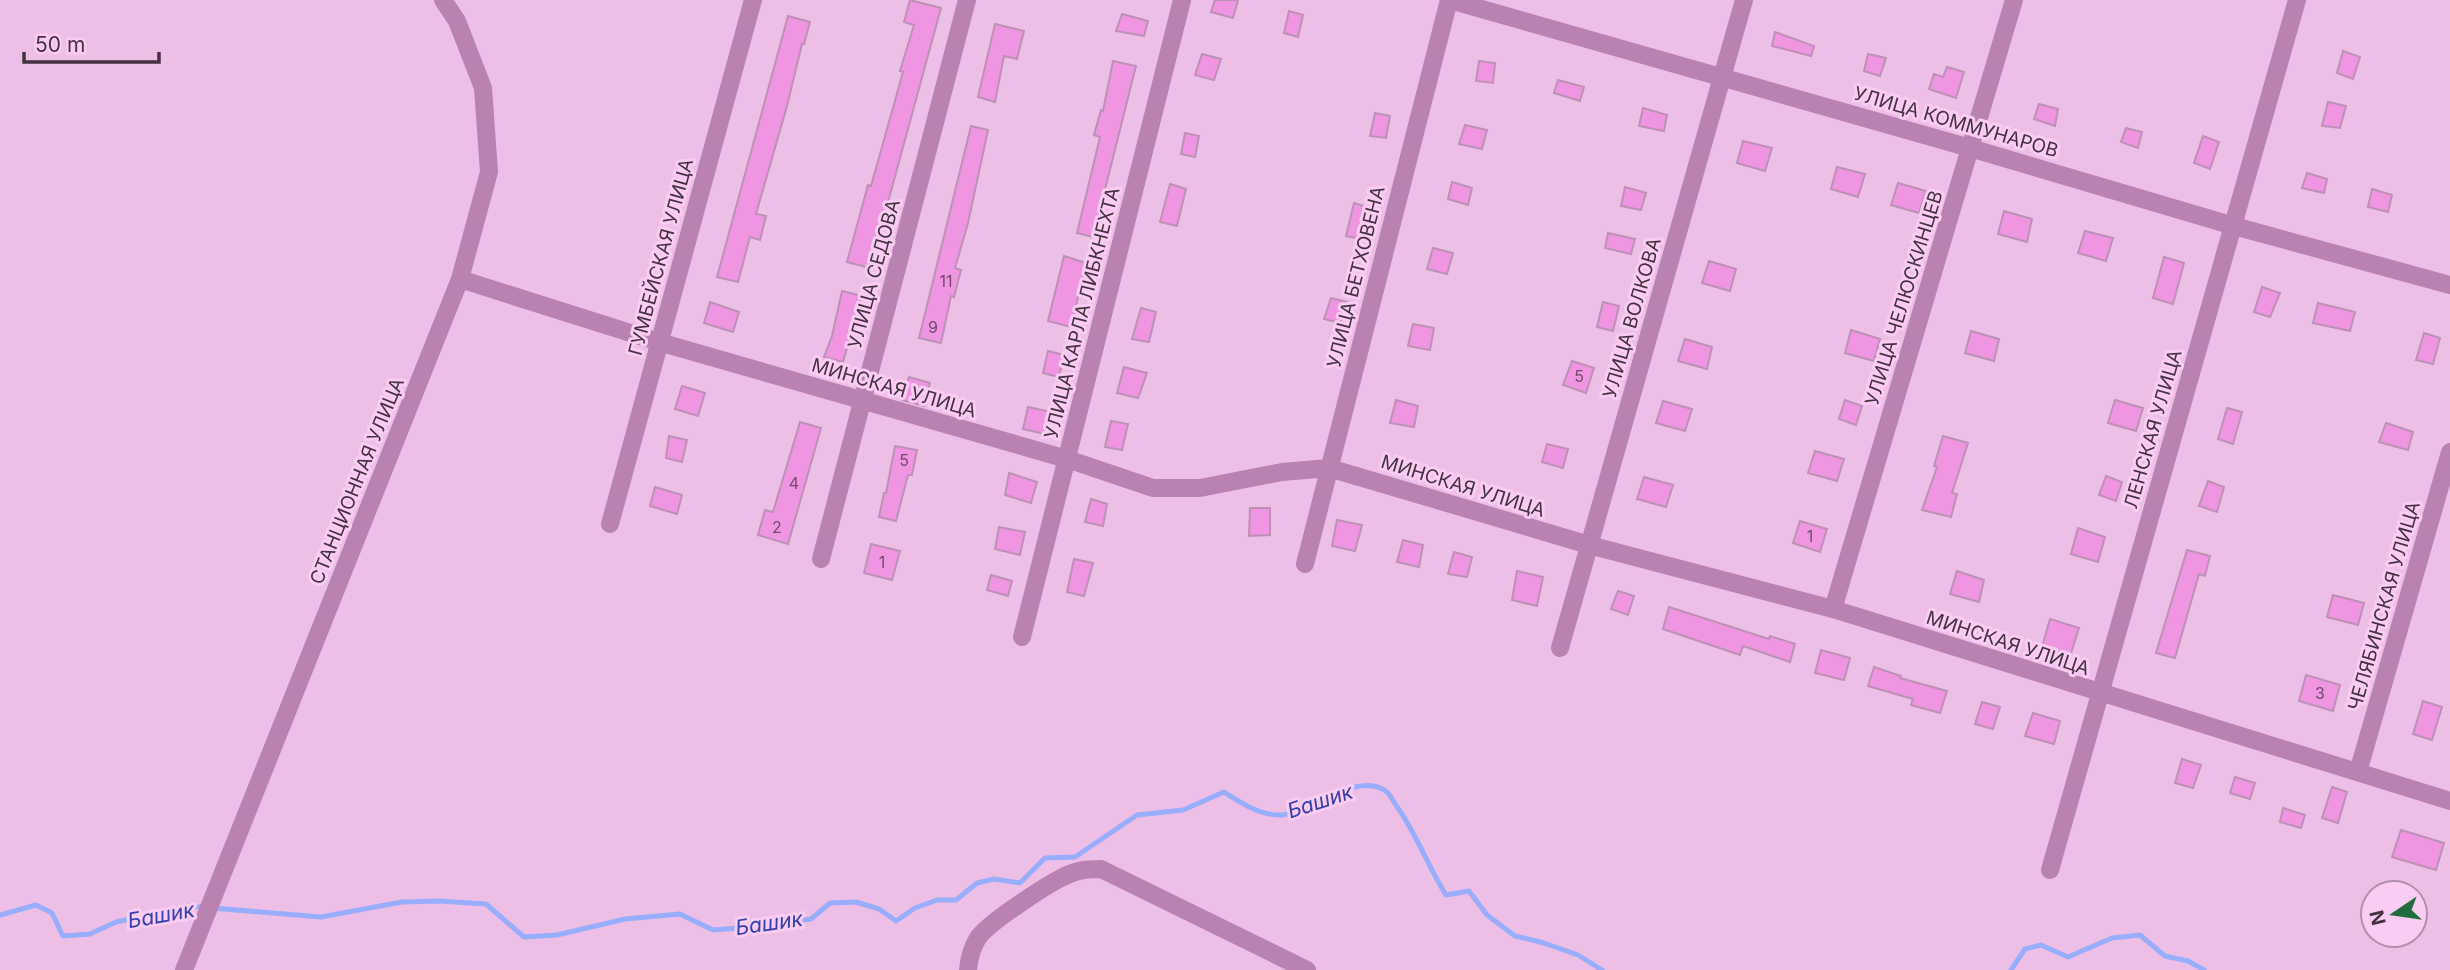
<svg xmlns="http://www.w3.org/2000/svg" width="2450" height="970" font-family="Inter,sans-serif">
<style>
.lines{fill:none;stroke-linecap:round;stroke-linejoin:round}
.stream{stroke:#98adfc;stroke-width:5}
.building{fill:#ef95e2;stroke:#bd91b6;stroke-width:2}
.minor{stroke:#ba82b1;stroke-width:18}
.labels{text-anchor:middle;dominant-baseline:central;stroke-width:6;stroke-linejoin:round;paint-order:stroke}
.number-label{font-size:16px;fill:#6f4b69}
.street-label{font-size:19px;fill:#443241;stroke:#fbccf3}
.water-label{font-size:21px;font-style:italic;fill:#3440ae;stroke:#fbccf3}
</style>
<rect width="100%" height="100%" fill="#eebfe6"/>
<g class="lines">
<path class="stream" d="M0 915 36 905 52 913 63 936 90 934 116 922 188 906 321 917 402 902 439 901 486 904 524 937 557 935 625 919 680 914 713 930 765 926 811 919 830 903 856 902 879 909 896 921 915 908 937 900H956L977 883 994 879 1020 883 1045 858 1075 857 1137 815 1183 810 1224 792C1241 803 1260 816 1282 815 1308 813 1361 768 1388 793 1392 798 1396 806 1400 811 1418 838 1429 868 1446 895L1469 891 1487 915 1515 936 1544 943 1578 955 1602 970
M2011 970 2025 949 2041 945 2068 957 2112 938 2140 935 2165 956 2188 961 2204 970"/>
</g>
<path class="building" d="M910 0 941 8 870 268 847 262 868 185 871 186 903 72 900 71 914 25 904 22Z
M1215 0H1238L1233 18 1211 12Z
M1289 11 1303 15 1298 37 1284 33Z
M1122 14 1148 21 1144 36 1116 31Z
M788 16 810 22 804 44H802L787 106 756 214 766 216 760 240 750 237 738 282 717 277Z
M995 24 1024 31 1017 59 1004 56 995 102 978 97Z
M1775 32 1814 46 1811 56 1772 46Z
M2343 51 2360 57 2353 79 2337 73Z
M1202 54 1221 59 1214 80 1195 75Z
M1868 54 1886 58 1880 76 1864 71Z
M1113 61 1136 66 1093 237 1077 233 1100 137 1094 135 1101 110 1103 111Z
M1479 61 1495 63 1493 83 1476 81Z
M1947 67 1964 72 1956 98 1929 89 1934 74 1943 77Z
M1558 80 1584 87 1580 101 1554 93Z
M2328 102 2346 106 2340 128 2322 126Z
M2039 104 2058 109 2055 126 2034 119Z
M1643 108 1667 115 1664 131 1639 126Z
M1375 113 1390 116 1386 138 1370 136Z
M1465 125 1487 130 1482 149 1459 144Z
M971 126 988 130 968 223 955 268 961 270 954 297 951 296 941 343 919 338Z
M2126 128 2142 132 2138 148 2121 142Z
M1185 133 1199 136 1195 157 1181 154Z
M2203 136 2219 142 2210 169 2194 163Z
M1743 141 1772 148 1765 171 1737 163Z
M1837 167 1865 174 1858 197 1831 189Z
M2307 173 2327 179 2324 193 2302 188Z
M1452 182 1472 188 1468 205 1448 199Z
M1898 183 1926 191 1919 213 1891 205Z
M1170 184 1186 189 1177 226 1160 222Z
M1625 187 1646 193 1641 210 1621 206Z
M2372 189 2392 195 2388 212 2368 207Z
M1354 203 1367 207 1361 239 1346 236Z
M2004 211 2032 219 2027 242 1998 234Z
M2085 231 2113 238 2106 261 2078 253Z
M1608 233 1635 239 1631 254 1605 248Z
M1433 248 1453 253 1447 274 1427 269Z
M1064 256 1086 263 1071 327 1048 321Z
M2164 257 2184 263 2173 304 2153 298Z
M1709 261 1736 269 1730 291 1702 283Z
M2262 287 2280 293 2270 317 2254 312Z
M842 291 862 296 843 362 824 357 832 336Z
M1331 298 1347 302 1341 323 1324 319Z
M710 302 739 312 733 332 704 323Z
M1603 302 1619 306 1613 331 1597 327Z
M2318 303 2355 312 2350 331 2313 323Z
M1141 308 1156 312 1149 342 1132 339Z
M1413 324 1434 328 1430 350 1408 346Z
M1851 330 1880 339 1874 361 1845 353Z
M1971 331 1999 339 1994 361 1965 353Z
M2424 333 2440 338 2433 364 2416 360Z
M1685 339 1712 347 1707 369 1678 361Z
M1048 351 1064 355 1059 377 1043 373Z
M1572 361 1594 368 1586 393 1563 385Z
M1124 367 1147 373 1138 398 1117 393Z
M909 377 930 383 924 406 902 400Z
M682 386 705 393 698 416 675 409Z
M1396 400 1418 406 1414 427 1390 423Z
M1845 400 1862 406 1856 425 1839 419Z
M2115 400 2143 408 2136 431 2108 423Z
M1663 401 1692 409 1685 431 1656 423Z
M1028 407 1051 412 1045 434 1023 429Z
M2227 408 2242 412 2233 444 2218 439Z
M1111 421 1128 424 1122 450 1105 447Z
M800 422 821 428 788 544 758 535 765 510 773 512Z
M2386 423 2413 432 2408 450 2379 442Z
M669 436 687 440 682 462 666 458Z
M1943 436 1968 443 1952 493 1957 494 1951 517 1922 510 1937 467 1934 466Z
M1547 444 1568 449 1563 468 1542 462Z
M895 446 917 450 912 475H908L896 521 879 517 884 493H886Z
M1815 451 1844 459 1837 481 1808 473Z
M1009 473 1037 482 1031 503 1005 495Z
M2106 476 2122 482 2116 501 2099 495Z
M1644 477 1673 485 1666 507 1637 499Z
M2208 481 2224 487 2217 512 2199 506Z
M655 487 682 495 677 514 650 506Z
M1091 499 1107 504 1103 526 1085 522Z
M1250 508H1270V535L1249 536Z
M1337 520 1362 525 1355 551 1332 546Z
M1800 521 1827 529 1820 552 1793 543Z
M999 527 1025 532 1020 555 995 549Z
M2078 528 2105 537 2098 562 2071 554Z
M1403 540 1423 545 1419 567 1397 562Z
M871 544 900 551 892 580 864 573Z
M2187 550 2210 556 2205 576 2199 574 2175 658 2156 653Z
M1454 552 1472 557 1467 577 1448 574Z
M1074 559 1093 563 1084 596 1067 592Z
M1517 571 1543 577 1537 606 1512 600Z
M1957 571 1984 580 1979 602 1950 594Z
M991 575 1012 581 1008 596 987 590Z
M1618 591 1634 596 1628 615 1611 609Z
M2333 595 2364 603 2358 625 2327 617Z
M1669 607 1769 639 1770 636 1795 644 1790 662 1743 646 1740 655 1663 629Z
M2050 619 2079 628 2067 666 2039 657Z
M1821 650 1850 658 1844 680 1815 673Z
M1874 667 1901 676 1900 678 1947 691 1940 713 1911 705 1913 699 1868 686Z
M2306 675 2340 685 2333 711 2299 701Z
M2423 701 2442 707 2432 740 2413 734Z
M1982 702 2000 707 1993 729 1975 724Z
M2033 713 2060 721 2054 744 2025 736Z
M2182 759 2201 765 2193 788 2175 783Z
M2235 777 2255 783 2250 799 2230 793Z
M2332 787 2347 792 2338 823 2322 818Z
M2283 808 2305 815 2301 828 2280 822Z
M2401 830 2444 843 2436 870 2392 857Z"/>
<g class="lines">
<path class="minor" d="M1450 0 1970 148 2234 226 2450 285
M460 279 659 342 1067 459 1153 488H1200L1282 472 1329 468 1589 545 1833 609 2450 801
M610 524 753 0
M821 559 967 0
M1305 564 1449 0
M1833 609 2014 0
M1022 637 1182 0
M1560 648 1744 0
M2358 772 2450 452
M2050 870 2297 0
M184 970 460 279 489 172 483 88 457 21 443 0
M968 970C969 960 972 947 978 938 988 923 1045 886 1063 877 1076 870 1087 869 1101 869L1307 970"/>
</g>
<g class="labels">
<g class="number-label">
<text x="946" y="281">11</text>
<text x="933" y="327">9</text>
<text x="1579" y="376">5</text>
<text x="904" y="460">5</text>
<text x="794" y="483">4</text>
<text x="777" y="527">2</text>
<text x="1810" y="536">1</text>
<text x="882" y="562">1</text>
<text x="2320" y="693">3</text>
</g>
<g class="street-label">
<text transform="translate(1956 122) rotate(16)">УЛИЦА КОММУНАРОВ</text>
<text transform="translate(661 257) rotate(-75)">ГУМБЕЙСКАЯ УЛИЦА</text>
<text transform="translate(874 274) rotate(-75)">УЛИЦА СЕДОВА</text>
<text transform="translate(1356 277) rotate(-76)">УЛИЦА БЕТХОВЕНА</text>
<text transform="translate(1904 298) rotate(-73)">УЛИЦА ЧЕЛЮСКИНЦЕВ</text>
<text transform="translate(1082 313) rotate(-76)">УЛИЦА КАРЛА ЛИБКНЕХТА</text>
<text transform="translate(1632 318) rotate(-74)">УЛИЦА ВОЛКОВА</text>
<text transform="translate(894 388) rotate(16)">МИНСКАЯ УЛИЦА</text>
<text transform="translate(2153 429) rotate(-74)">ЛЕНСКАЯ УЛИЦА</text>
<text transform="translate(357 481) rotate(-68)">СТАНЦИОННАЯ УЛИЦА</text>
<text transform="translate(1463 486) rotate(17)">МИНСКАЯ УЛИЦА</text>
<text transform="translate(2384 606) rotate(-74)">ЧЕЛЯБИНСКАЯ УЛИЦА</text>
<text transform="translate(2008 643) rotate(18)">МИНСКАЯ УЛИЦА</text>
</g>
<g class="water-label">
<text transform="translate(1320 801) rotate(-18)">Башик</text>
<text transform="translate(161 915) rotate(-10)">Башик</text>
<text transform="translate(769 923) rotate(-8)">Башик</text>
</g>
</g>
<g transform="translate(2394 914) rotate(257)"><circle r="33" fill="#fbccf3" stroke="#b28eac" stroke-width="2"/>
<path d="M0-5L12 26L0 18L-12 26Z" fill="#1f6d3d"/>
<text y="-10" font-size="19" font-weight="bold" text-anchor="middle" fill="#443241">N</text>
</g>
<path d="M24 52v10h135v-10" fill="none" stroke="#443241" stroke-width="3.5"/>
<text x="35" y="52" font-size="21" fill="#443241" stroke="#fbccf3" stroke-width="5" paint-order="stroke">50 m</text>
</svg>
